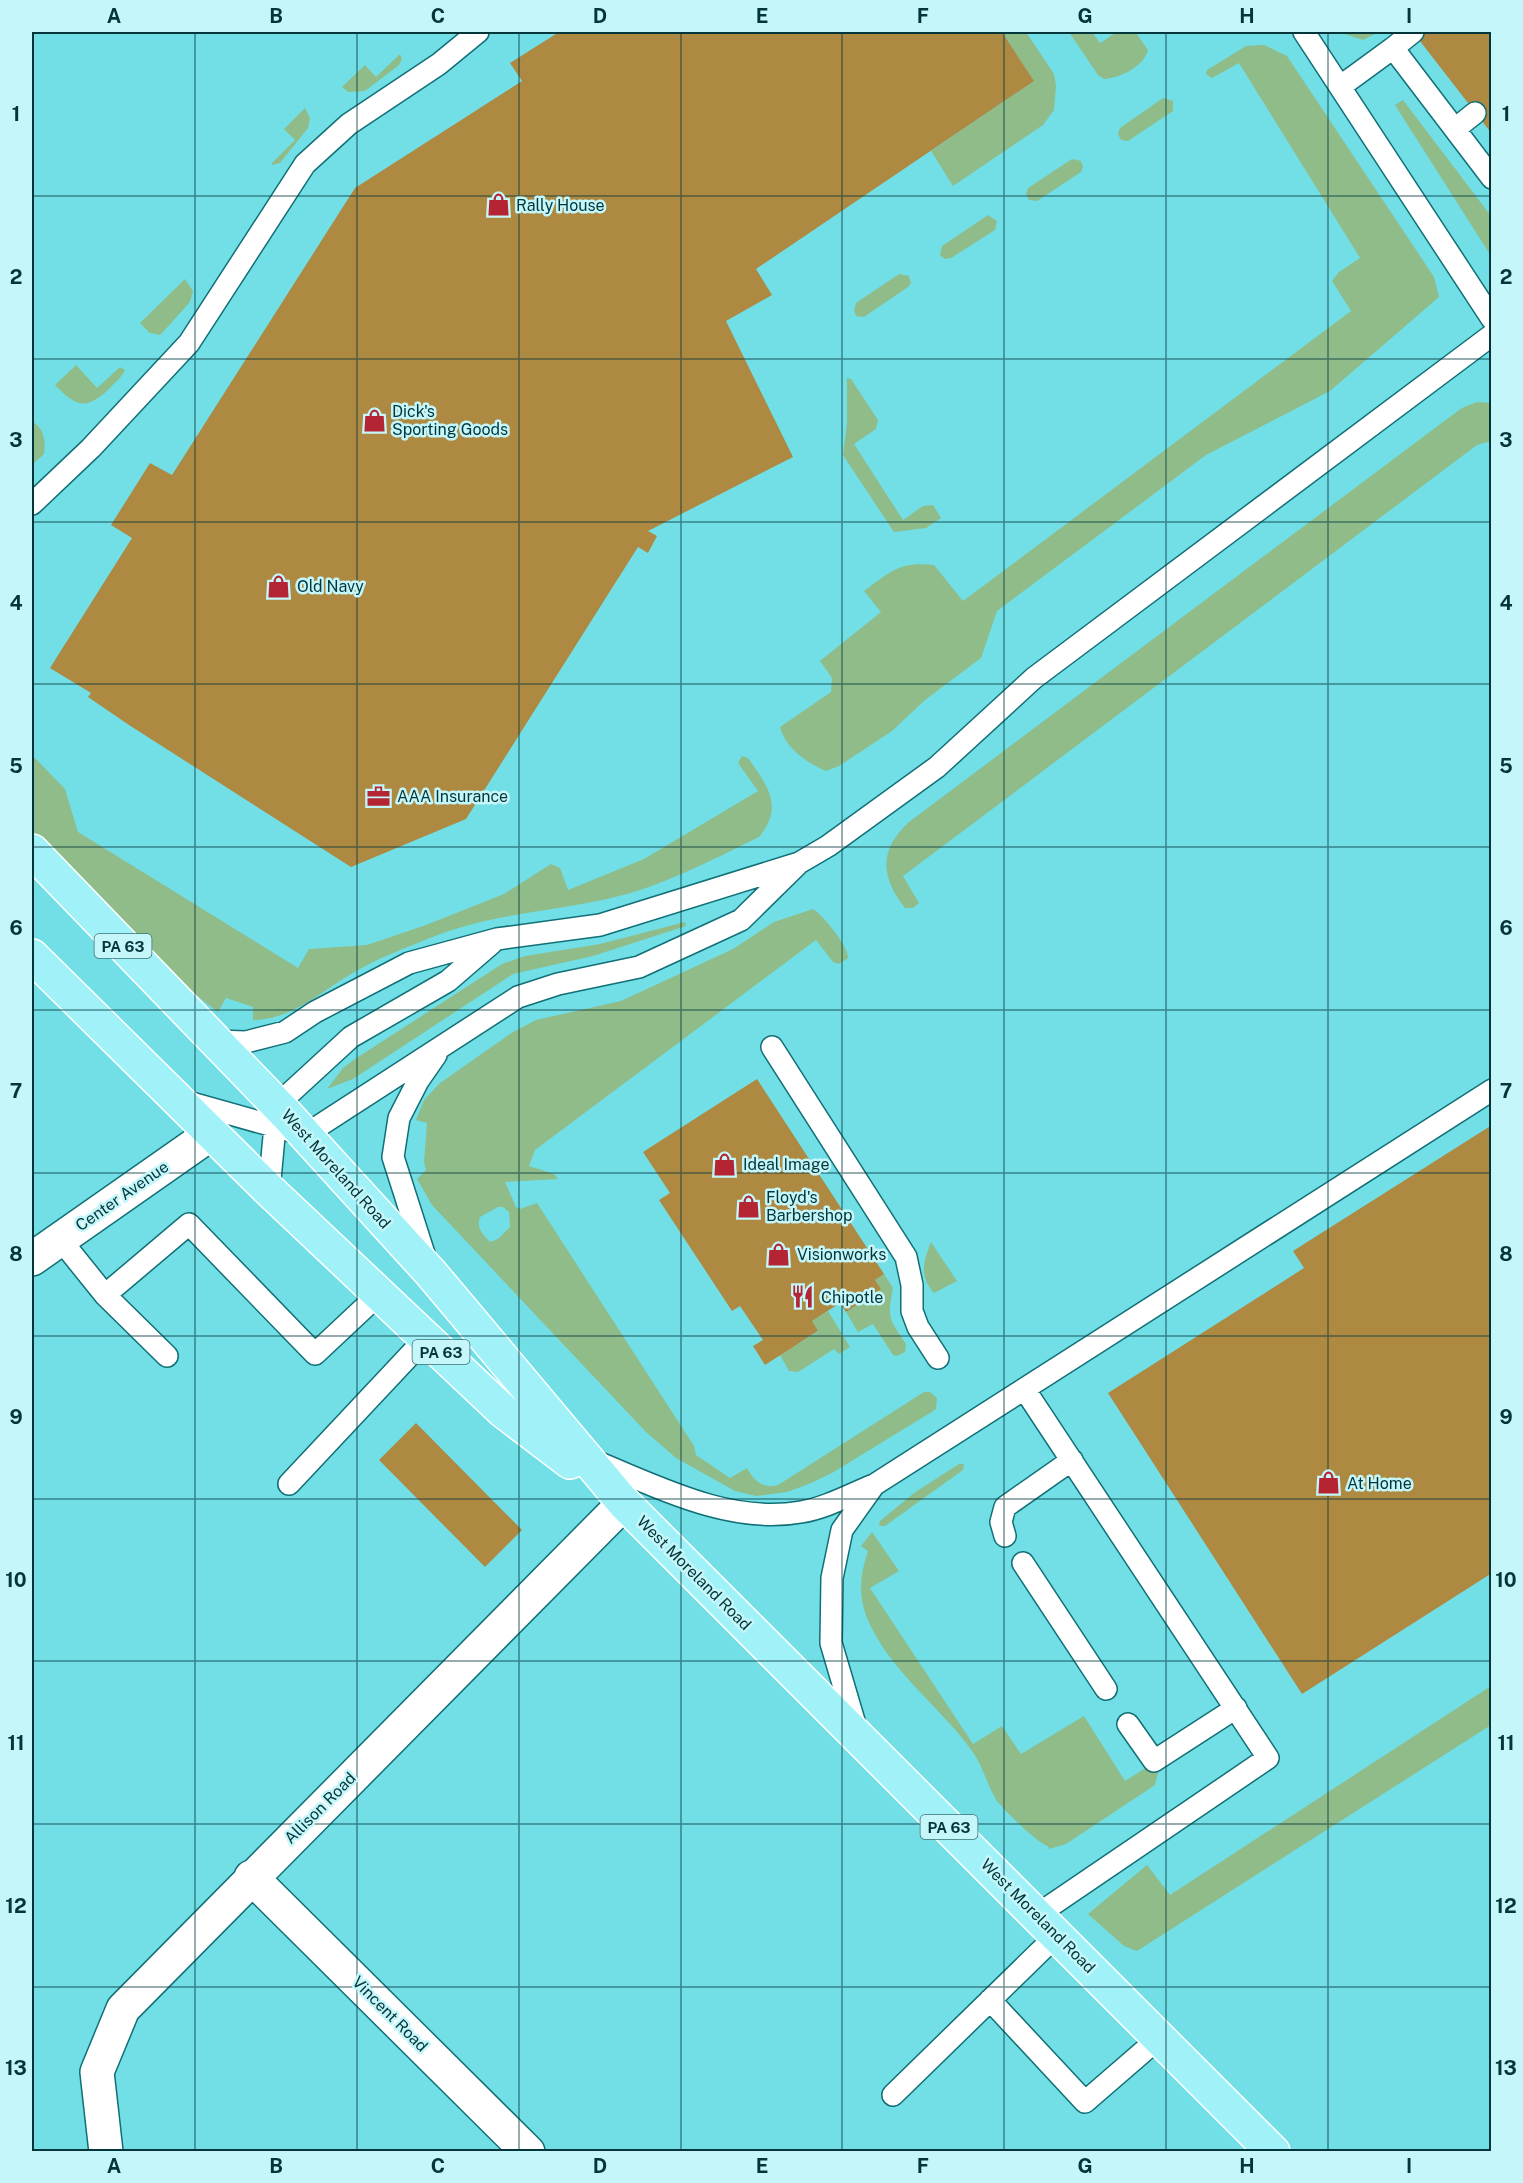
<svg xmlns="http://www.w3.org/2000/svg" width="1523" height="2183" font-family="'Public Sans',sans-serif">
<style>
.green{fill:#8fbc89;fill-rule:evenodd}
.building{fill:#ad8941}
.lines{fill:none;stroke-linecap:round;stroke-linejoin:round}
.service-casing{stroke:#116f76;stroke-width:24}
.minor-casing{stroke:#116f76;stroke-width:36}
.primary-casing{stroke:#fff;stroke-width:36}
.service{stroke:#fff;stroke-width:21}
.minor{stroke:#fff;stroke-width:33}
.primary{stroke:#a1f2f8;stroke-width:33}
.grid{fill:none;stroke:#03363a;stroke-width:1.5;stroke-opacity:0.55}
.labels{text-anchor:middle;dominant-baseline:central;stroke-width:5;stroke-linejoin:round;paint-order:stroke}
.shield{fill:#c5f6fa;stroke:#3d7074;stroke-width:1.5}
.shield-label{font-size:15px;font-weight:bold;fill:#03363a}
.poi-label{font-size:16px;fill:#03363a;stroke:#c5f6fa;text-anchor:start}
.street-label{font-size:16px;fill:#03363a;stroke:#c5f6fa}
.neatline{fill:none;stroke:#03363a;stroke-width:2}
.grid-label{font-size:20px;text-anchor:middle;font-weight:bold;fill:#03363a}
</style>
<rect width="100%" height="100%" fill="#72dfe7"/>
<path class="green" d="M1002 32H1026L1054 74 1056 85 1054 110 1043 125 953 186 931 151 1034 81Z
M1069 32H1092L1100 43 1117 32 1136 33 1148 50C1144 66 1121 78 1104 79L1098 75Z
M1339 32H1379L1363 40Z
M1264 45 1287 56 1434 277 1439 297 1330 391 1206 455 997 611 981 658 925 700 892 731 839 766 826 771C807 763 785 748 780 727L831 692 832 678 820 661 881 612 864 591C891 571 900 561 934 565L963 601 1351 311 1332 281 1339 272 1360 258 1239 63 1212 78 1206 74 1207 70 1246 46Z
M400 54 402 59 399 65 365 91 348 92 342 87 365 65 376 77Z
M1163 98 1173 101V111L1128 141 1121 140 1118 134 1120 128Z
M1403 100 1491 216V256L1395 105Z
M305 108 310 118 308 128 280 163 272 165V163L295 140 284 129Z
M1072 159 1081 161 1083 167 1081 172 1037 201 1029 200 1026 194 1028 188Z
M988 215 997 221 995 230 951 258 945 259 940 255 942 246Z
M899 274 909 276 911 283 908 287 864 317 856 316 854 310 856 303Z
M185 279 193 291 190 302 163 332 160 335 150 333 140 323Z
M76 365 97 388 120 367 125 370C122 377 115 382 110 388 87 410 77 408 55 385Z
M847 378 851 379 878 420 876 429 854 444 903 520 923 506 933 505 941 518 926 528 894 532 843 455 847 424Z
M1477 402 1491 403V441L1477 445 903 876 919 903 913 908H905C880 876 879 850 909 822L1447 419 1462 408Z
M32 421C44 429 46 440 44 454L32 465Z
M32 755 65 789 78 832 298 968 309 949 367 945 426 925 504 894 551 864 560 868 568 890 644 859 758 791 738 763 742 756 748 758C766 784 785 806 759 837 710 861 661 887 607 899 547 912 482 915 425 940 403 949 379 958 358 970 325 988 293 1020 253 1020V1007L226 998 218 1012 192 992 32 834Z
M813 909C823 915 849 947 848 958L839 964 833 962 816 940 535 1150 529 1166 554 1174 558 1179 505 1182 516 1207 520 1209 537 1203 694 1446 696 1455 730 1478 747 1468C754 1481 763 1489 778 1485L924 1392H930L937 1398 936 1409 930 1413 832 1473 809 1484 787 1492 756 1496 735 1491 676 1458 645 1431 432 1205 417 1179 426 1170 424 1162 427 1123 416 1120 424 1100 440 1083 513 1032 536 1020 621 1001 733 949 774 922ZM498 1207H503L509 1212 510 1227 498 1239 490 1242C482 1233 476 1228 480 1217Z
M685 922 686 926 593 956 513 974 353 1079 327 1089 343 1068 355 1059 502 964 525 956 600 944Z
M931 1242 957 1281 934 1293C919 1276 923 1262 931 1242Z
M884 1274 893 1288C887 1319 889 1318 906 1344L905 1352 897 1356 893 1355 873 1324 858 1332 846 1312 881 1289 875 1280Z
M828 1311 850 1347 839 1354 834 1349 798 1372 789 1371 780 1355 818 1332 812 1321Z
M959 1464H964L963 1470 885 1526H879L880 1521 914 1493Z
M872 1532 899 1571 870 1588 973 1744 1002 1726 1021 1754 1084 1716 1125 1781 1155 1762 1158 1773 1155 1785 1066 1844 1049 1849 1048 1846C1038 1844 1004 1810 997 1801 987 1785 983 1766 972 1751 940 1706 889 1671 867 1618 858 1595 860 1574 868 1551L861 1546Z
M1491 1686V1725L1137 1951 1124 1946 1088 1914 1147 1865 1170 1895Z"/>
<path class="building" d="M559 32H1002L1034 81 756 269 772 295 726 321 793 457 648 531 657 536 648 553 638 547 466 819 351 867 129 725 88 697 91 693 50 668 132 538 111 525 150 463 172 475 355 188 522 81 510 63Z
M1413 32H1492V134Z
M757 1079 884 1274 875 1280 881 1289 846 1312 840 1303 812 1321 818 1331 765 1365 753 1346 763 1340 740 1306 732 1311 659 1200 670 1193 643 1152Z
M1492 1125V1573L1302 1694 1108 1393 1304 1268 1293 1251Z
M416 1423 522 1530 485 1567 379 1460Z"/>
<g class="lines">
<defs>
<path id="service" d="M1304 32 1492 319
M1393 48 1413 32
M1341 86 1393 48 1492 178
M1455 129 1475 113
M32 504 91 448 189 343 305 164 349 124 439 64 478 32
M215 1041 246 1042 285 1032 315 1012 409 963 497 939 600 925 799 863 828 846 937 767 1034 678 1492 335
M772 1047 906 1257 912 1285V1311L918 1327 938 1358
M181 1100 305 1135 518 997 558 984 639 967 741 920 797 865
M269 1190 277 1105 351 1037 448 981 492 943
M60 1239 105 1295 167 1356
M426 1260 393 1157 399 1118 418 1081 436 1055
M105 1295 189 1224 315 1354 379 1294
M1025 1390 1268 1758 1037 1915
M592 1460C657 1486 729 1525 801 1512 826 1508 851 1494 874 1485L1492 1090
M289 1484 426 1338
M1005 1536 1001 1522 1005 1507 1072 1460
M1023 1563 1106 1689
M1128 1724 1154 1761 1236 1708
M857 1731 831 1643 832 1578 842 1530 874 1485
M990 2000 1085 2102 1159 2038
M893 2095 1057 1935"/>
<path id="minor" d="M32 1259 212 1133
M251 1877 528 2152
M106 2152 97 2072 123 2009 624 1503"/>
<path id="primary" d="M32 851 286 1114 430 1272 624 1503 1273 2152
M32 956 269 1190 503 1411 570 1462"/>
</defs>
<use href="#service" class="service-casing"/>
<use href="#minor" class="minor-casing"/>
<use href="#primary" class="primary-casing"/>
<use href="#service" class="service"/>
<use href="#minor" class="minor"/>
<use href="#primary" class="primary"/>
</g>
<path class="grid" d="M195 32V2152M357 32V2152M519 32V2152M681 32V2152M842 32V2152M1004 32V2152M1166 32V2152M1328 32V2152M32 196H1492M32 359H1492M32 522H1492M32 684H1492M32 847H1492M32 1010H1492M32 1173H1492M32 1336H1492M32 1499H1492M32 1661H1492M32 1824H1492M32 1987H1492"/>
<defs>
<symbol id="shop-bare" viewBox="-9 -9 18 18"><path d="M-5-2.5h2.3a2.7 3.5 0 0 1 5.4 0H5L5.5 6h-11ZM-1.5-2.5h3a1.5 2.3 0 0 0-3 0Z" fill="#b52432" stroke="#c5f6fa" stroke-width="2.5" paint-order="stroke"/></symbol>
<symbol id="office-bare" viewBox="-9 -9 18 18"><path d="M-6-3h4V-5.5h4V-3h4V5H-6ZM-1-4.5V-3h2v-1.5ZM-6 0V1H6V0Z" fill="#b52432" stroke="#c5f6fa" stroke-width="2.5" paint-order="stroke"/></symbol>
<symbol id="restaurant-bare" viewBox="-9 -9 18 18"><path d="M-5-6h1v4h1v-4h1v4h1v-4h1v5L-1.5 .5V6h-2V.5L-5-1ZM5-6V6H3V1.5H1.5Q1.5-4 5-6Z" fill="#b52432" stroke="#c5f6fa" stroke-width="2.5" paint-order="stroke"/></symbol>
</defs>
<g fill-rule="evenodd">
<use href="#shop-bare" x="482" y="188" width="33" height="33"/>
<use href="#shop-bare" x="358" y="404" width="33" height="33"/>
<use href="#shop-bare" x="262" y="570" width="33" height="33"/>
<use href="#office-bare" x="362" y="780" width="33" height="33"/>
<use href="#shop-bare" x="708" y="1148" width="33" height="33"/>
<use href="#shop-bare" x="732" y="1190" width="33" height="33"/>
<use href="#shop-bare" x="762" y="1238" width="33" height="33"/>
<use href="#restaurant-bare" x="786" y="1280" width="33" height="33"/>
<use href="#shop-bare" x="1312" y="1466" width="33" height="33"/>
</g>
<g class="labels">
<g class="shield">
<rect x="94.5" y="934" width="57" height="24" rx="4.5"/>
<rect x="412.5" y="1340" width="57" height="24" rx="4.5"/>
<rect x="920.5" y="1815" width="57" height="24" rx="4.5"/>
</g>
<g class="shield-label">
<text x="123" y="946">PA 63</text>
<text x="441" y="1352">PA 63</text>
<text x="949" y="1827">PA 63</text>
</g>
<g class="poi-label">
<text x="516" y="205">Rally House</text>
<text x="392" y="411">Dick's<tspan x="392" dy="18">Sporting Goods</tspan></text>
<text x="297" y="586">Old Navy</text>
<text x="397" y="796">AAA Insurance</text>
<text x="743" y="1164">Ideal Image</text>
<text x="766" y="1197">Floyd's<tspan x="766" dy="18">Barbershop</tspan></text>
<text x="797" y="1254">Visionworks</text>
<text x="821" y="1297">Chipotle</text>
<text x="1347" y="1483">At Home</text>
</g>
<g class="street-label">
<text transform="translate(336 1169) rotate(48)">West Moreland Road</text>
<text transform="translate(122 1196) rotate(-35)">Center Avenue</text>
<text transform="translate(694 1573) rotate(45)">West Moreland Road</text>
<text transform="translate(320 1808) rotate(-45)">Allison Road</text>
<text transform="translate(1038 1916) rotate(45)">West Moreland Road</text>
<text transform="translate(390 2014) rotate(45)">Vincent Road</text>
</g>
</g>
<rect width="1523" height="2183" fill="none" stroke="#c5f6fa" stroke-width="66"/>
<rect x="33" y="33" width="1457" height="2117" class="neatline"/>
<g class="grid-label">
<text x="114" y="23">A</text>
<text x="276" y="23">B</text>
<text x="438" y="23">C</text>
<text x="600" y="23">D</text>
<text x="762" y="23">E</text>
<text x="923" y="23">F</text>
<text x="1085" y="23">G</text>
<text x="1247" y="23">H</text>
<text x="1409" y="23">I</text>
<text x="16" y="121">1</text>
<text x="1506" y="121">1</text>
<text x="16" y="284">2</text>
<text x="1506" y="284">2</text>
<text x="16" y="447">3</text>
<text x="1506" y="447">3</text>
<text x="16" y="610">4</text>
<text x="1506" y="610">4</text>
<text x="16" y="773">5</text>
<text x="1506" y="773">5</text>
<text x="16" y="935">6</text>
<text x="1506" y="935">6</text>
<text x="16" y="1098">7</text>
<text x="1506" y="1098">7</text>
<text x="16" y="1261">8</text>
<text x="1506" y="1261">8</text>
<text x="16" y="1424">9</text>
<text x="1506" y="1424">9</text>
<text x="16" y="1587">10</text>
<text x="1506" y="1587">10</text>
<text x="16" y="1750">11</text>
<text x="1506" y="1750">11</text>
<text x="16" y="1913">12</text>
<text x="1506" y="1913">12</text>
<text x="16" y="2075">13</text>
<text x="1506" y="2075">13</text>
<text x="114" y="2173">A</text>
<text x="276" y="2173">B</text>
<text x="438" y="2173">C</text>
<text x="600" y="2173">D</text>
<text x="762" y="2173">E</text>
<text x="923" y="2173">F</text>
<text x="1085" y="2173">G</text>
<text x="1247" y="2173">H</text>
<text x="1409" y="2173">I</text>
</g>
</svg>
